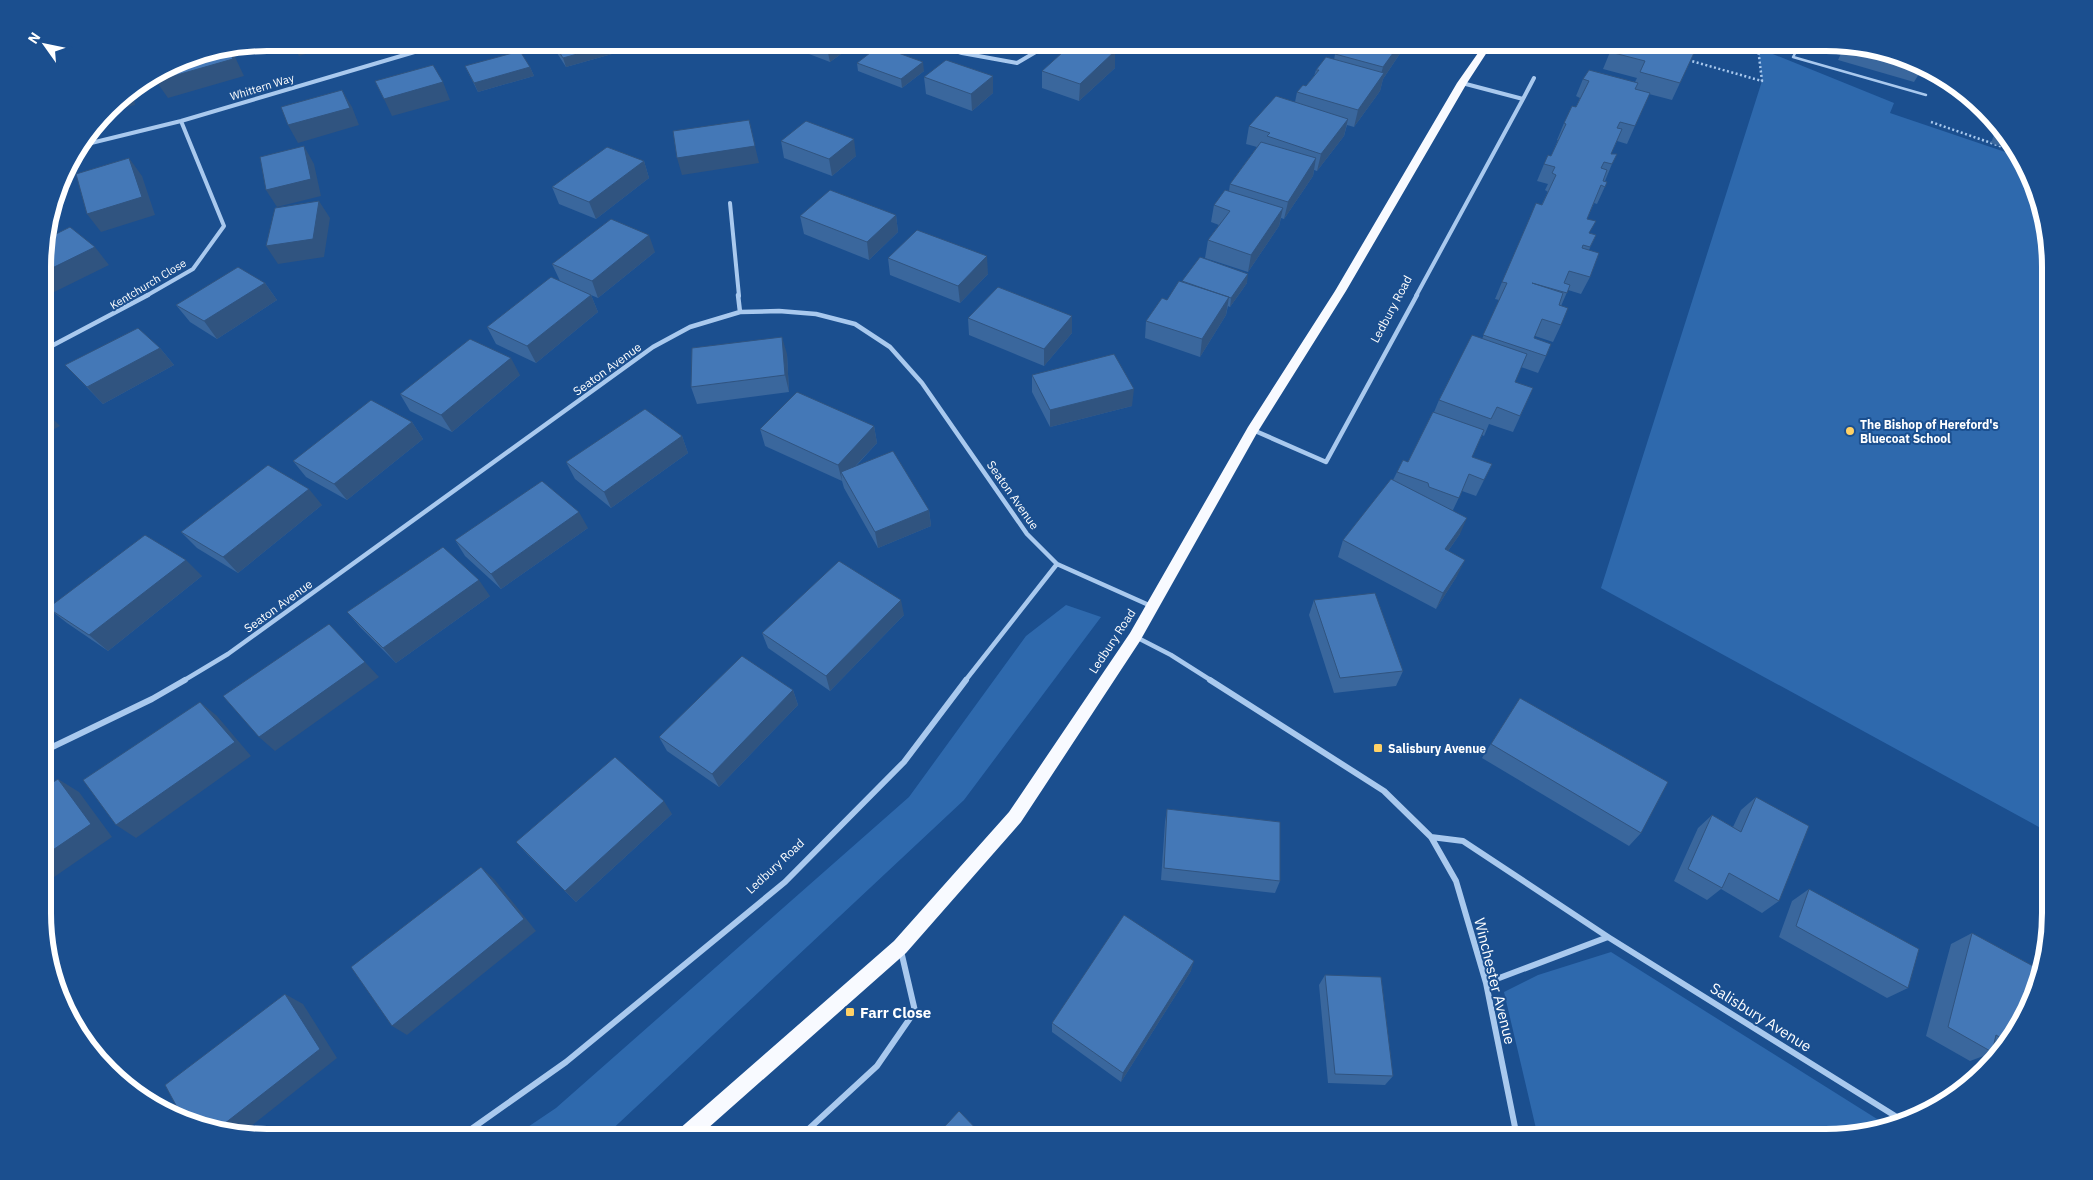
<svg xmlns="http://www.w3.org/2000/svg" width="2093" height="1180" font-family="'IBM Plex Sans',sans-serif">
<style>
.green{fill:#2e69ad}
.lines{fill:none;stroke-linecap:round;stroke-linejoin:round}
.path{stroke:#a9c9ee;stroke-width:2.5;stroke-dasharray:2 2.5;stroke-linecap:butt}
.service{stroke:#a9c9ee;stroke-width:2.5}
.minor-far2{stroke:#a9c9ee;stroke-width:4}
.minor-far1{stroke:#a9c9ee;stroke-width:4.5}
.minor{stroke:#a9c9ee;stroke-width:6}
.trunk{fill:#f8faff;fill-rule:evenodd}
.wall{fill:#3a679d}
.shaded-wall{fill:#305480}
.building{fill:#4478b7;stroke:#305480}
.poi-dot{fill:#ffd166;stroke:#1b4f8f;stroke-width:2}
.labels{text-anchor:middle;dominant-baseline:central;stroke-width:4;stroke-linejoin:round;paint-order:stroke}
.far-street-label{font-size:11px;fill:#fff;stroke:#1b4f8f}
.street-label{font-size:12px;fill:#fff;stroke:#1b4f8f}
.poi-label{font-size:12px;font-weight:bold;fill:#fff;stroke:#1b4f8f;text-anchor:start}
.near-street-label{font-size:15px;fill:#fff;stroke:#1b4f8f}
.near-poi-label{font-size:15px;font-weight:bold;fill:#fff;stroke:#1b4f8f;text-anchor:start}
.rim{fill:none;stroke:#fff;stroke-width:6}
</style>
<rect width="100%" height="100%" fill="#1b4f8f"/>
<path class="green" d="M1758 48 1894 103 1890 113 2020 157 2039 195 2050 252V833L1601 588 1762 81Z
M1066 605 1101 617 964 800 604 1137H513L556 1108 909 797 1026 636Z
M1611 952 1885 1124 1841 1137H1538L1504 992 1538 975Z"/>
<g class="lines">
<path class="path" d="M1688 60 1762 81 1758 48 1769 52
M1931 122 2017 152"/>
<path class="service" d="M1801 43 1793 57 1926 95"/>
<path class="minor-far2" d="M930 43 962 53 1017 63 1051 43
M1523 99 1534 78
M83 145 181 121 445 43
M730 203 739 296
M146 296 193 269 224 226 181 121
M1416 296 1523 99 1462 83"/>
<path class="minor-far1" d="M738 295 740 312
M44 350 148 295
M1253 430 1326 462 1417 295
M1136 637 1171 655 1212 681
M183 681 228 654 653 347 690 327 740 312 779 311 816 314 855 324 890 347 922 383 1027 534 1057 564 1151 606
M965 681 1057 564"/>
<path class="minor" d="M1210 680 1384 791 1431 837 1456 881 1486 983 1517 1137
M44 751 152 699 185 680
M1431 837 1463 841 1608 937 1900 1119
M1486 983 1608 937
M460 1137 566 1062 785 882 904 762 966 680
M800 1137 877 1066 915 1011 901 951"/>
<path class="trunk" d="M1485 43H1493L1467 83 1346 291 1257 433 1140 641 1021 822 906 953 698 1137H676L678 1130 894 941 1009 812 1130 633 1248 427 1335 291 1457 83Z"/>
</g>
<path class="wall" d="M553 42 616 43 619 52 566 67 555 50Z
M787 42H852V46L830 62 788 46Z
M1845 45 1885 50 1924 66 1914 82 1838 60Z
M1115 51V68L1079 101 1042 88V71Z
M1401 52 1383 79 1380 91 1354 127 1347 125 1344 136 1317 171 1314 170 1313 176 1284 219 1281 218 1279 226 1248 272 1205 258 1208 240 1219 225 1211 222 1214 205 1229 191 1230 184 1257 147 1246 144 1249 126 1295 102 1297 92 1306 86 1314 76 1316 70 1334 60 1335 54Z
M1610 52 1694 53 1672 100 1649 94 1627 144 1617 141 1611 154 1612 164 1605 181 1607 182 1597 204 1594 203 1587 219 1590 233 1596 235 1589 250 1590 277 1581 294 1568 290 1561 306V325L1553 342 1535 336 1534 338 1546 356 1538 373 1521 367 1515 382 1533 388 1513 432 1489 424 1484 436 1482 435 1472 457 1492 464 1476 496 1462 491 1453 510 1460 534 1448 551 1457 576 1436 609 1338 557 1343 540 1393 480 1397 472 1408 462 1434 412 1439 400 1482 339 1499 300 1495 299 1502 282 1548 192 1545 190 1548 184 1537 181 1544 164 1551 156 1558 140H1557L1564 123 1576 107 1580 98 1576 96 1583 79 1635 82 1637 78 1603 69Z
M857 63 924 71 902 88 858 71Z
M465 66 530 67 534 76 478 92Z
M993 76V93L972 111 926 94 924 77Z
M1967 100 1974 106 1966 104Z
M1997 127 2013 142 2017 152 1991 143Z
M781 141 856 156 832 176 784 158Z
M644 161 649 178 596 219 559 204 552 187Z
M896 215 898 232 869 260 804 234 800 216Z
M655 252 598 298 591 295 598 312 536 363 496 344 487 327 560 281 552 264Z
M888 258 988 274 960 303 890 275Z
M1182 281 1247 283 1230 307 1228 306 1226 315 1200 357 1145 338 1146 321 1167 300 1182 282Z
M265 283 277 300 217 339 190 322 176 305Z
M968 318 1072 333 1044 366 969 335Z
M160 348 174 365 103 404 65 365Z
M787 354 789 392 697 404 691 387Z
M520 375 452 432 410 411 400 394Z
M1032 375 1132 406 1050 427 1032 392Z
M412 422 423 439 347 500 306 477 293 461Z
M874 426 877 443 856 466 929 510 931 526 878 548 844 488 842 481 765 446 760 429Z
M682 436 688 453 611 508 575 479 566 462Z
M322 505 238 573 197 548 181 532Z
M588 528 501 589 465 556 455 540Z
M202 576 108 651 67 623 48 608Z
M490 596 396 663 360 627 347 612Z
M1314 600 1403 671 1396 686 1334 693 1309 615Z
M904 615 830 691 768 648 762 633Z
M793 690 798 705 719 787 667 751 659 737Z
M1520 698 1641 833 1629 846 1482 758Z
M1756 797 1779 901 1762 913 1721 889 1707 900 1674 881 1698 828 1712 815 1733 827 1741 810Z
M1167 809 1280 881 1275 893 1161 880 1165 822Z
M672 814 576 902 528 855 516 842Z
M1809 889 1908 988 1887 998 1779 937 1792 901Z
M1972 933 2025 997 2021 1025 1996 1057 1989 1054 1970 1061 1926 1036 1951 944Z
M1191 971 1121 1082 1052 1032V1023Z
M1325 975 1393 1076 1385 1085 1328 1083 1319 985Z"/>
<path class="shaded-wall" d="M291 42H342L343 43 299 56Z
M843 42H852V46L830 62 828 53Z
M1401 42H1404L1401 52 1383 79 1380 91 1354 127 1358 110 1380 78 1383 67Z
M616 43 619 52 566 67 563 58Z
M231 50 235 57 244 76 168 98 156 81Z
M1115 51V68L1079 101 1080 84Z
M923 62 924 71 902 88 901 79Z
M530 67 534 76 478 92 474 83Z
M993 76V93L972 111 971 94Z
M443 82 450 100 392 116 384 99Z
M133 89 135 105 109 111 119 98Z
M342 90 352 107 359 125 298 143 288 125Z
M1348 119 1344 136 1317 171 1321 154Z
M854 139 856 156 832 176 829 159Z
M304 146 314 164 321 196 277 207 266 190Z
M755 146 759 163 682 175 677 158Z
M129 158 142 176 155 215 101 232 87 214Z
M1316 158 1313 176 1284 219 1288 202Z
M644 161 649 178 596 219 589 202Z
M319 201 330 218 324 257 278 264 266 246Z
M1283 208 1279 226 1248 272 1251 255Z
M896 215 898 232 869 260 867 242Z
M649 235 655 252 598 298 592 281Z
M95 247 109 265 44 297V272Z
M987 256 988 274 960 303 958 286Z
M1248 274 1247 283 1230 307 1231 298Z
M265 283 277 300 217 339 204 321Z
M591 295 598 312 536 363 527 346Z
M1229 297 1226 315 1200 357 1202 339Z
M1072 316V333L1044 366V349Z
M782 337 787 354 789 392 785 375Z
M160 348 174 365 103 404 87 387Z
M511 358 520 375 452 432 441 415Z
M1134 389 1132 406 1050 427V410Z
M44 410 60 426 44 435Z
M412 422 423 439 347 500 334 484Z
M874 426 877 443 844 478 841 472 842 481 838 465Z
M682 436 688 453 611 508 604 492Z
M309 489 322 505 238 573 223 557Z
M929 510 931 526 878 548 875 532Z
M579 512 588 528 501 589 491 574Z
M1467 518 1460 534 1438 565 1445 549Z
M186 560 202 576 108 651 89 635Z
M1465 560 1457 576 1436 609 1443 593Z
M479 580 490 596 396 663 383 648Z
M901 600 904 615 830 691 826 676Z
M44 657 55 665 44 674Z
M365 662 379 677 275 751 259 737Z
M793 690 798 705 719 787 712 774Z
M200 702 217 716 251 756 136 838 116 825Z
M58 779 79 792 112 837 44 884V856Z
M664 801 672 814 576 902 565 891Z
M481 867 494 879 536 931 407 1035 392 1026Z
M1194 961 1191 971 1121 1082 1123 1073Z
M285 994 303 1004 337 1058 241 1134 215 1131Z"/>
<path class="building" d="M553 42H616V43L563 58Z
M800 42H843L828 53Z
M1074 42H1089L1115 51 1080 84 1042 71Z
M1344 42H1401L1383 67 1335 54Z
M1615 42H1654L1694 53 1680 83 1640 72 1645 61 1610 52Z
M879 46 923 62 901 79 857 63Z
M229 50 233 59 156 81 155 76 181 59Z
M520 51 530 67 474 83 465 66Z
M1326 57 1384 73 1358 110 1297 92 1303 85 1306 86 1319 70H1316Z
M946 60 993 76 971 94 924 77Z
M433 65 443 82 384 99 375 81Z
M1589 70 1638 83 1635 89 1650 93 1635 126 1620 122 1617 128 1622 129 1611 154H1617L1612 164 1604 162 1601 168 1607 170 1603 181 1607 182 1605 187 1601 185 1587 219 1596 221 1589 233 1596 235 1590 247 1583 245 1582 248 1599 253 1590 277 1569 271 1564 283 1570 285 1567 293 1532 283 1563 293 1559 305 1568 308 1561 325 1542 319 1534 338 1551 344 1546 356 1483 335 1507 283 1502 282 1531 215 1536 203 1542 205 1556 175 1552 173 1555 167 1544 164 1548 155 1551 156 1566 124 1564 123 1572 106 1576 107 1589 81 1583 79Z
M342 90 350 108 288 125 281 107Z
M1276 96 1348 119 1321 154 1267 136 1270 133 1249 126Z
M749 120 755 146 677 158 673 131Z
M806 121 854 139 829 159 781 141Z
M1261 142 1316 158 1288 202 1230 184Z
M304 146 311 179 266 190 260 157Z
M607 147 644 161 589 202 552 187Z
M129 158 142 197 87 214 76 174Z
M830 190 896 215 867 242 800 216Z
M1225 190 1283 208 1251 255 1208 240 1230 211 1214 205Z
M319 201 313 239 266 246 275 208Z
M611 219 649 235 592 281 552 264Z
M70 227 95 247 44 272V240Z
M917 230 987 256 958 286 888 258Z
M1200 257 1248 274 1231 298 1182 281Z
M238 267 265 283 204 321 176 305Z
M551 277 591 295 527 346 487 327Z
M1179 281 1229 297 1202 339 1146 321 1162 298 1167 300Z
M998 287 1072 316 1044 349 968 318Z
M138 328 160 348 87 387 65 365Z
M1472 335 1527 354 1515 382 1533 388 1520 416 1497 407 1491 419 1439 400Z
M782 337 785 375 691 387 692 348Z
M470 339 511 358 441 415 400 394Z
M1114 354 1134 389 1050 410 1032 375Z
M797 392 874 426 838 465 760 429Z
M371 400 412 422 334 484 293 461Z
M645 409 682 436 604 492 566 462Z
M1433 412 1484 430 1472 457 1492 464 1484 480 1469 474 1459 498 1429 487 1428 483 1397 472 1403 460 1408 462Z
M893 451 929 510 875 532 841 472Z
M268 465 309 489 223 557 181 532Z
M1391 479 1467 518 1445 549 1465 560 1443 593 1343 540Z
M542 481 579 512 491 574 455 540Z
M145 535 186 560 89 635 48 608Z
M443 547 479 580 383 648 347 612Z
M839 561 901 600 826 676 762 633Z
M1375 593 1403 671 1340 678 1314 600Z
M329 624 365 662 259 737 223 696Z
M742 656 793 690 712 774 659 737Z
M1520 698 1668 782 1641 833 1491 744Z
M200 702 235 742 116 825 83 780Z
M615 757 664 801 565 891 516 842Z
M58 779 91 824 44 856V788Z
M1756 797 1809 826 1779 901 1729 873 1722 888 1688 869 1712 815 1741 832Z
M1167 809 1280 822V881L1164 868Z
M481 867 524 919 392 1026 351 967Z
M1809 889 1919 949 1908 988 1796 926Z
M1124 915 1194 961 1123 1073 1052 1023Z
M1972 933 2033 966 2025 997 2028 999 2021 1025 2008 1042 1996 1035 1992 1052 1948 1027Z
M1325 975 1381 977 1393 1076 1335 1074Z
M285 994 320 1049 215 1131 209 1130 184 1120 165 1085Z
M959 1111 984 1137H935Z"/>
<g class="poi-dot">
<circle cx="1850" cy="431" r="5"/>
<rect x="1373" y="743" width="10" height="10" rx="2.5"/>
<rect x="845" y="1007" width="10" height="10" rx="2.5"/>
</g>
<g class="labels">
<g class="far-street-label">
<text transform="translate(262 87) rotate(-17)">Whittern Way</text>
<text transform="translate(148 284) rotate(-31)">Kentchurch Close</text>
</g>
<g class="street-label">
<text transform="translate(1391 309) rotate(-62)">Ledbury Road</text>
<text transform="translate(607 369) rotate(-36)">Seaton Avenue</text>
<text transform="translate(1013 495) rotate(55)">Seaton Avenue</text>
<text transform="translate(278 606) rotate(-36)">Seaton Avenue</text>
<text transform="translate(1112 641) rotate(-57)">Ledbury Road</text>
<text transform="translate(775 866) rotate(-43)">Ledbury Road</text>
</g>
<g class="poi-label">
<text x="1860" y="424">The Bishop of Hereford's<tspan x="1860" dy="14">Bluecoat School</tspan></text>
<text x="1388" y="748">Salisbury Avenue</text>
</g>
<g class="near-street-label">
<text transform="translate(1495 981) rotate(76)">Winchester Avenue</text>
<text transform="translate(1761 1017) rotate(32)">Salisbury Avenue</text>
</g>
<g class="near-poi-label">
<text x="860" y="1012">Farr Close</text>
</g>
</g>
<path d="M0 0H2093V1180H0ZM267 51H1826A216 216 0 0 1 2042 267V913A216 216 0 0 1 1826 1129H267A216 216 0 0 1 51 913V267A216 216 0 0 1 267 51Z" fill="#1b4f8f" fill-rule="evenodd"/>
<path class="rim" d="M267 51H1826A216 216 0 0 1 2042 267V913A216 216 0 0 1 1826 1129H267A216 216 0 0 1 51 913V267A216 216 0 0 1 267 51Z"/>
<g transform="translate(45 45) rotate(303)" stroke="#1b4f8f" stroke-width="4" paint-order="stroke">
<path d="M0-4L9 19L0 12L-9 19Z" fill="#ffffff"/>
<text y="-8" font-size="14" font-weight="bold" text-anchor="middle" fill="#ffffff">N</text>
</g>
</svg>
